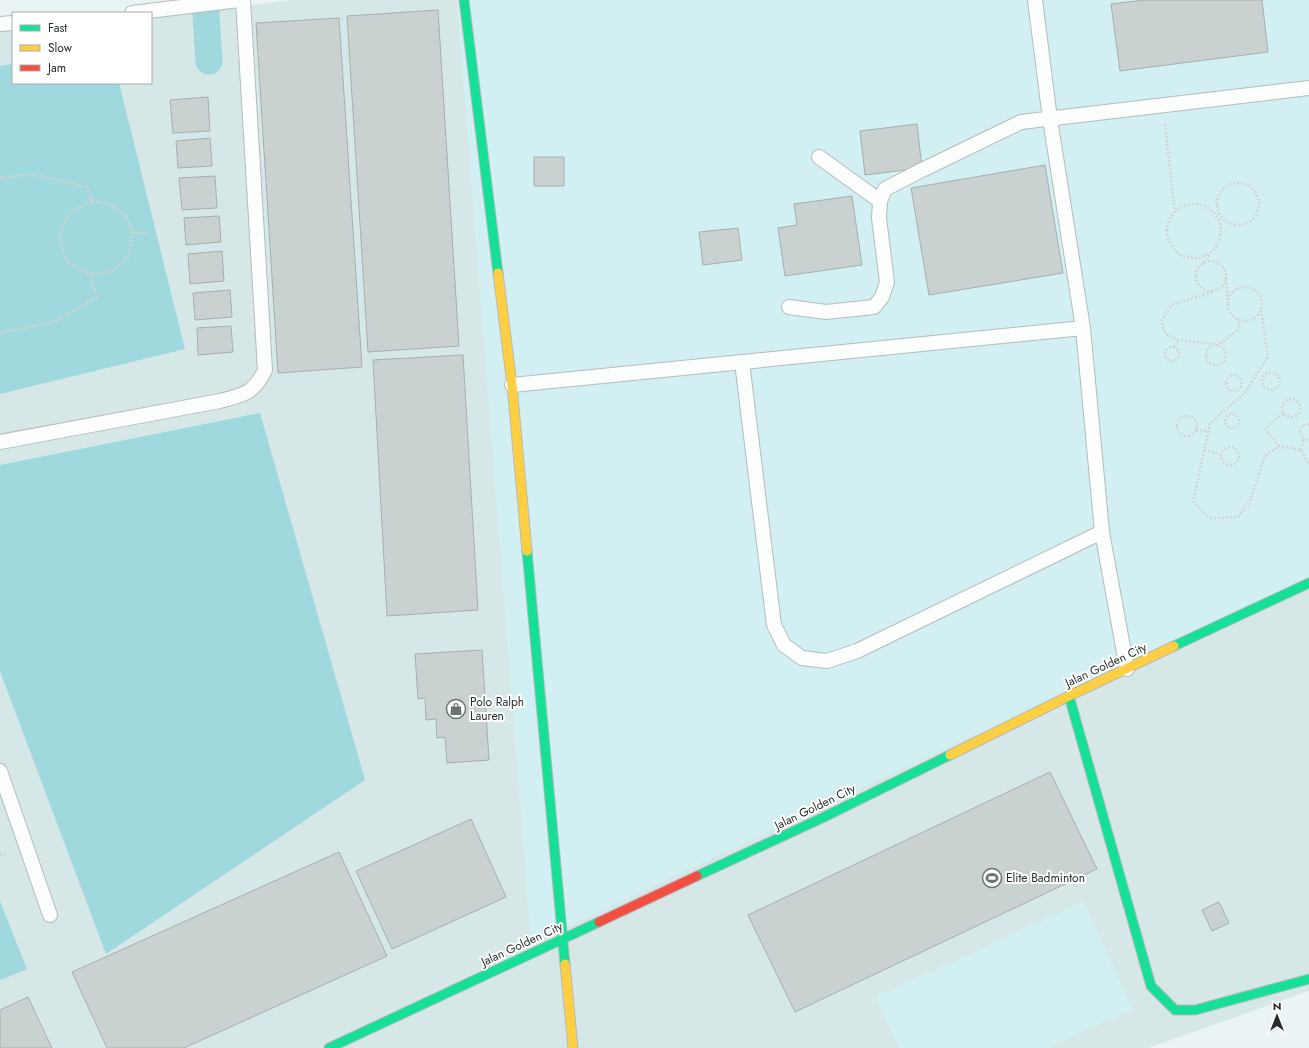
<svg xmlns="http://www.w3.org/2000/svg" width="1309" height="1048" font-family="Jost,sans-serif">
<style>
.built{fill:#d6e7e8}
.green{fill:#d2f0f1}
.water{fill:#9fd9dd}
.lines{fill:none;stroke-linecap:round;stroke-linejoin:round}
.canal{stroke:#9fd9dd;stroke-width:27}
.building{fill:#cad1d1;stroke:#a7aeae}
.lane-casing{stroke:#b5bbbc;stroke-width:16}
.fast-casing{stroke:#b5bbbc;stroke-width:11}
.slow-casing{stroke:#b5bbbc;stroke-width:11}
.jam-casing{stroke:#b5bbbc;stroke-width:11}
.path{stroke:#d2d4d4;stroke-width:2.5;stroke-dasharray:2 2;stroke-linecap:butt}
.lane{stroke:#fcfdfd;stroke-width:14}
.fast{stroke:#16e098;stroke-width:9}
.slow{stroke:#ffcf43;stroke-width:9}
.jam{stroke:#f24e42;stroke-width:9}
.labels{text-anchor:middle;dominant-baseline:central;stroke-width:4;stroke-linejoin:round;paint-order:stroke}
.street-label{font-size:12px;fill:#262d2d;stroke:#fff}
.poi-label{font-size:12px;fill:#262d2d;stroke:#fff;text-anchor:start}
</style>
<rect width="100%" height="100%" fill="#ebf4f4"/>
<path class="built" d="M291 0H1309V991L1148 1048H0V29L13 28V83H151V18Z"/>
<path class="green" d="M457 0H1309V577L531 944Z
M1083 902 1133 1009 1047 1048H899L876 997Z"/>
<path class="water" d="M13 64V83H119L185 349 0 394V66Z
M260 413 365 780 106 954 0 671V465Z
M0 901 27 969 0 980Z"/>
<g class="lines">
<path class="canal" d="M205 0 209 61"/>
</g>
<path class="building" d="M1145 0H1262L1268 52 1120 71 1111 4Z
M438 10 459 346 368 352 347 16Z
M339 18 362 367 278 373 256 23Z
M208 97 210 131 173 133 170 100Z
M917 124 922 168 865 175 860 131Z
M210 138 212 166 178 168 176 141Z
M534 157H564V186H534Z
M1045 165 1063 273 929 295 911 188Z
M215 176 217 208 182 210 179 178Z
M852 196 862 265 785 276 778 228 797 225 794 204Z
M219 216 221 242 186 245 184 218Z
M738 228 742 260 703 265 699 232Z
M222 251 224 281 190 284 188 254Z
M230 290 232 317 195 320 193 293Z
M231 326 233 352 198 355 197 328Z
M463 355 478 610 387 616 373 360Z
M482 650 489 760 447 763 445 737 437 738 436 719 426 720 425 698 418 699 415 654Z
M1050 772 1097 869 795 1012 748 915Z
M471 819 506 897 392 949 356 871Z
M339 852 387 956 184 1048H107L72 972Z
M1219 902 1229 923 1212 931 1202 910Z
M28 997 52 1048H0V1010Z"/>
<g class="lines">
<defs>
<path id="lane" d="M1035 0 1050 119 1083 328 1102 532 1127 669
M132 13 239 0
M0 24 13 23
M819 157 880 201
M789 307 826 312 874 307 882 297 887 282 879 218 880 201 885 189 922 170 1021 122 1309 88
M742 362 774 625 784 645 802 658 827 661 857 651 1102 532
M512 385 1083 328
M0 442 220 401C244 395 254 393 265 370L243 0
M0 771 50 915"/>
<path id="fast" d="M464 0 498 273
M527 551 565 964
M1174 646 1309 583
M1069 696 1151 986 1175 1010H1195L1309 979
M697 876 822 818 950 755
M329 1048 599 922"/>
<path id="slow" d="M498 273 512 385 527 551
M950 755 1069 696 1174 646
M565 964 573 1048"/>
<path id="jam" d="M599 922 697 876"/>
</defs>
<use href="#lane" class="lane-casing"/>
<use href="#fast" class="fast-casing"/>
<use href="#slow" class="slow-casing"/>
<use href="#jam" class="jam-casing"/>
<path class="path" d="M1165 124 1175 212
M0 178 31 174 87 187 92 201
M1217 204a21 21 0 1 1 42 0a21 21 0 1 1-42 0Z
M92 201 111 204 126 216 133 233 129 256 113 271 90 275 67 262 59 237 69 213Z
M1167 231a27 27 0 1 1 54 0a27 27 0 1 1-54 0Z
M133 233H148
M1196 276a15 15 0 1 1 30 0a15 15 0 1 1-30 0Z
M1203 263 1210 254
M1226 279 1228 300
M1228 304a17 17 0 1 1 34 0a17 17 0 1 1-34 0Z
M1212 292 1171 305 1161 322 1166 334 1178 340 1218 345 1238 330 1239 319
M1261 310 1268 357 1244 394 1226 409 1210 424 1193 501 1209 518 1238 517 1250 501 1265 456 1279 446 1301 450 1309 465
M0 333 54 322 97 297 90 275
M1206 355a10 10 0 1 1 20 0a10 10 0 1 1-20 0Z
M1175 347 1178 340
M1165 354a7 7 0 1 1 14 0a7 7 0 1 1-14 0Z
M1262 381a9 9 0 1 1 18 0a9 9 0 1 1-18 0Z
M1226 383a8 8 0 1 1 16 0a8 8 0 1 1-16 0Z
M1282 408a9 9 0 1 1 18 0a9 9 0 1 1-18 0Z
M1225 421a7 7 0 1 1 14 0a7 7 0 1 1-14 0Z
M1177 426a10 10 0 1 1 20 0a10 10 0 1 1-20 0Z
M1309 424 1302 426 1300 432 1304 439 1309 440
M1196 429 1209 432
M1279 446 1265 429 1283 413
M1221 456a9 9 0 1 1 18 0a9 9 0 1 1-18 0Z
M1204 450 1220 454
M1301 450 1304 439
M0 855 7 853"/>
<use href="#lane" class="lane"/>
<use href="#fast" class="fast"/>
<use href="#slow" class="slow"/>
<use href="#jam" class="jam"/>
</g>
<defs>
<symbol id="shop-ring" viewBox="-11 -11 22 22"><circle r="9.5" fill="#fff" stroke="#6b7373" stroke-width="1.5"/><path d="M-5-2.5h2.3a2.7 3.5 0 0 1 5.4 0H5L5.5 6h-11ZM-1.5-2.5h3a1.5 2.3 0 0 0-3 0Z" fill="#6b7373"/></symbol>
<symbol id="stadium-ring" viewBox="-11 -11 22 22"><circle r="9.5" fill="#fff" stroke="#6b7373" stroke-width="1.5"/><path d="M0-5a6.5 5 0 1 0 0 10a6.5 5 0 1 0 0-10ZM-3.5-1.8h7v3.6h-7Z" fill="#6b7373"/></symbol>
</defs>
<g fill-rule="evenodd">
<use href="#shop-ring" x="445" y="698" width="22" height="22"/>
<use href="#stadium-ring" x="981" y="867" width="22" height="22"/>
</g>
<g class="labels">
<g class="street-label">
<text transform="translate(1106 665) rotate(-25)">Jalan Golden City</text>
<text transform="translate(815 807) rotate(-26)">Jalan Golden City</text>
<text transform="translate(522 944) rotate(-25)">Jalan Golden City</text>
</g>
<g class="poi-label">
<text x="470" y="702">Polo Ralph<tspan x="470" dy="14">Lauren</tspan></text>
<text x="1006" y="878">Elite Badminton</text>
</g>
</g>
<rect x="12" y="12" width="140" height="72" fill="#ffffff" stroke="#a8abab"/>
<rect x="20" y="25" width="20" height="6" fill="#16e098" stroke="#a8abab"/>
<text x="48" y="32" font-size="12" fill="#262d2d">Fast</text>
<rect x="20" y="45" width="20" height="6" fill="#ffcf43" stroke="#a8abab"/>
<text x="48" y="52" font-size="12" fill="#262d2d">Slow</text>
<rect x="20" y="65" width="20" height="6" fill="#f24e42" stroke="#a8abab"/>
<text x="48" y="72" font-size="12" fill="#262d2d">Jam</text>
<g transform="translate(1277 1016)" stroke="#ffffff" stroke-width="3" paint-order="stroke">
<path d="M0-3L7 15L0 10L-7 15Z" fill="#262d2d"/>
<text y="-6" font-size="11" font-weight="bold" text-anchor="middle" fill="#262d2d">N</text>
</g>
</svg>
